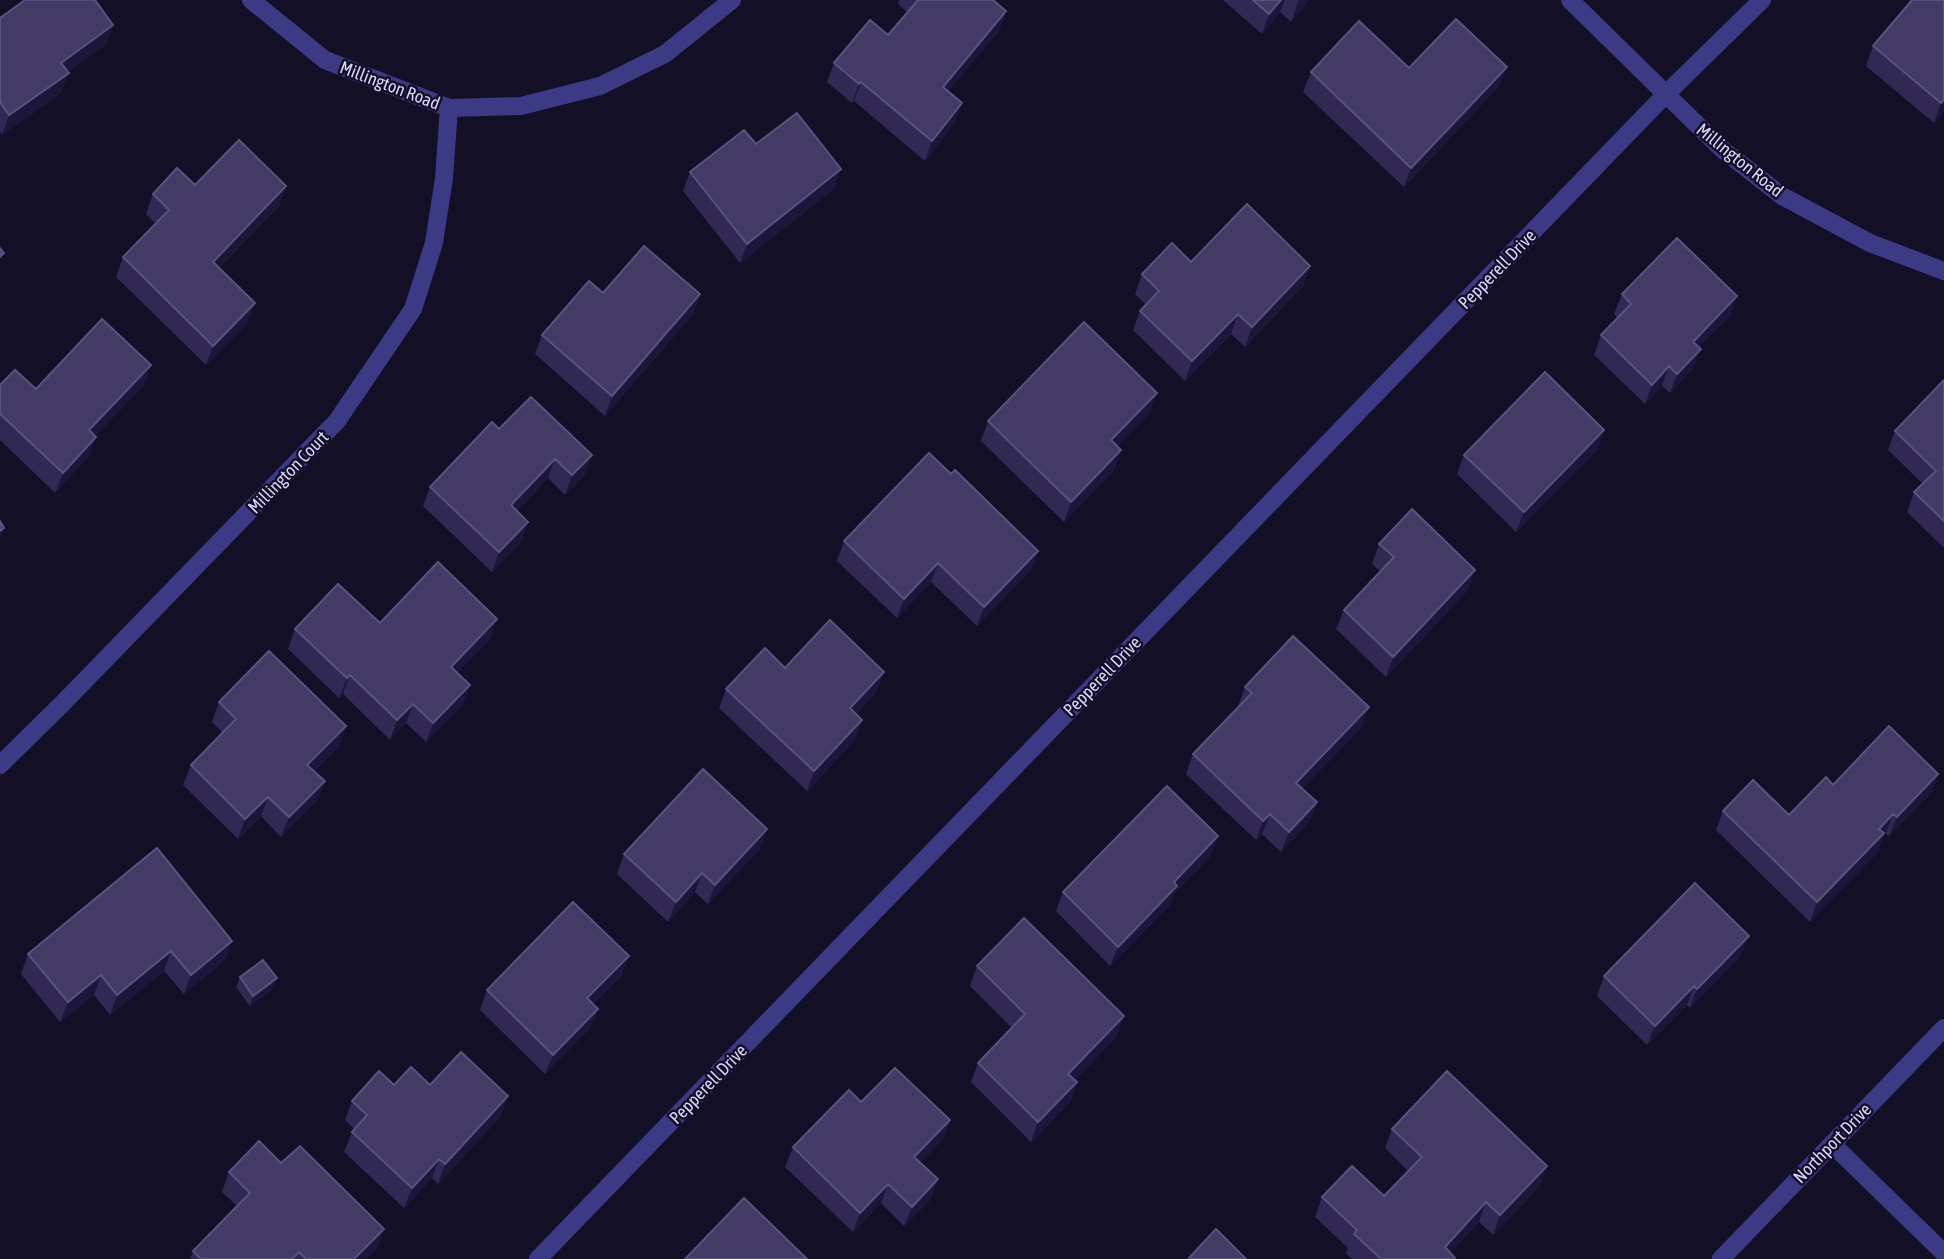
<svg xmlns="http://www.w3.org/2000/svg" width="1944" height="1259" font-family="'Asap Condensed',sans-serif">
<style>
.lines{fill:none;stroke-linecap:round;stroke-linejoin:round}
.street{stroke:#3d3a85;stroke-width:18}
.wall{fill:#312854}
.shaded-wall{fill:#1d163a}
.building{fill:#433a66;stroke:#5a527e;stroke-width:2}
.labels{text-anchor:middle;dominant-baseline:central;stroke-width:5;stroke-linejoin:round;paint-order:stroke}
.street-label{font-size:18px;fill:#d9d4ff;stroke:#130f26}
</style>
<rect width="100%" height="100%" fill="#130f26"/>
<g class="lines">
<path class="street" d="M251 0 325 60 449 108 521 106 600 86 665 54 732 0
M1570 0 1723 150 1782 196 1870 243 1944 271
M0 765 62 704 337 421 413 309 434 243 444 178 449 108
M1832 1144 1944 1253
M538 1259 1666 94 1762 0
M1721 1259 1944 1028"/>
</g>
<path class="wall" d="M899 0H993L1006 11 999 31 948 91 955 123 925 161 854 101 852 103 827 82 834 63 888 35 907 12 898 4Z
M1223 0H1309L1291 22 1280 12 1262 34Z
M1944 0V111L1934 123 1866 66 1873 46Z
M0 18 113 25 105 45 68 72 61 93 2 135 0 132Z
M1409 68 1499 86 1404 187 1303 92 1311 72Z
M756 144 834 189 740 263 683 191 690 172Z
M195 185 286 186 279 206 219 268 248 323 206 365 116 277 123 257 156 224 146 214 153 194Z
M1191 262 1310 266 1303 286 1245 347 1231 334 1185 381 1133 330 1140 311 1146 305 1135 294 1142 274Z
M603 293 700 294 693 314 605 416 535 354 542 335Z
M1622 294 1730 316 1699 347 1693 368 1670 393 1662 386 1645 404 1594 355 1601 335 1618 318 1614 314Z
M1944 380V547H1943L1907 512 1914 492 1923 484 1888 450 1895 431Z
M0 385 36 389 144 385 95 436 89 456 55 493 0 440Z
M1150 413 1117 446 1121 450 1114 470 1064 522 981 441 988 421Z
M499 429 585 475 565 495 548 478 517 511 528 522 521 542 492 572 423 506 430 487Z
M1604 430 1597 450 1516 532 1457 474 1464 455Z
M951 474 1038 551 1031 570 977 626 931 582 897 618 837 561 844 541Z
M1379 544 1468 590 1386 677 1336 629 1344 610 1380 571 1372 564Z
M380 623 490 639 457 673 470 685 463 704 426 742 406 723 390 740 343 694 339 698 288 649 295 629Z
M785 668 884 672 877 691 856 714 862 720 855 740 807 791 719 708 726 689Z
M1245 687 1362 727 1302 789 1317 802 1309 822 1281 852 1262 834 1256 840 1186 774 1193 754 1239 707 1238 706Z
M219 702 346 726 339 746 314 771 325 781 317 800 281 837 261 816 238 839 183 785 191 765 223 733 212 722Z
M1938 774 1931 793 1889 836 1886 834 1883 837 1877 853 1810 922 1716 830 1723 811 1789 815 1833 785Z
M760 849 708 904 695 892 668 922 617 874 624 854Z
M1211 856 1174 893 1170 905 1110 966 1056 911 1063 892Z
M232 941 225 960 184 994 164 971 110 1015 94 995 60 1022 21 974 28 954Z
M1741 955 1690 1008 1687 1005 1647 1045 1597 996 1604 976Z
M977 966 1117 1036 1075 1080 1077 1082 1070 1102 1031 1142 971 1082 978 1063 1012 1028 970 986Z
M622 975 593 1004 598 1009 590 1028 545 1074 480 1010 487 990Z
M240 977 273 989 250 1006 236 987Z
M394 1085H430L501 1116 438 1184 432 1178 404 1208 344 1152 352 1132 354 1129 345 1120 352 1101Z
M861 1102 950 1120 943 1139 920 1163 931 1199 904 1226 881 1203 853 1232 785 1167 793 1147Z
M1392 1129 1540 1186 1493 1235 1479 1222 1450 1253 1455 1258V1259H1352L1346 1253 1348 1248 1315 1217 1322 1197 1384 1196 1408 1171 1385 1148Z
M281 1163 384 1229 377 1248 367 1259H190L193 1251 237 1206 222 1192 229 1172Z"/>
<path class="shaded-wall" d="M1281 0H1285L1280 12 1262 34 1269 14Z
M1299 0H1309L1291 22 1298 2Z
M1006 11 999 31 935 106 943 87Z
M113 25 105 45 54 83 61 63Z
M1507 67 1499 86 1404 187 1411 168Z
M69 73 61 93 2 135 9 115Z
M861 82 854 101 852 103 859 84Z
M1944 100V111L1934 123 1941 103Z
M962 103 955 123 925 161 932 141Z
M841 169 834 189 740 263 747 244Z
M286 186 279 206 206 281 213 262Z
M1310 266 1303 286 1245 347 1252 327Z
M700 294 693 314 605 416 612 396Z
M1737 296 1730 316 1686 361 1693 342Z
M255 303 248 323 206 365 213 346Z
M1238 314 1231 334 1185 381 1192 361Z
M1701 349 1693 368 1670 393 1677 374Z
M151 365 144 385 82 450 89 430Z
M1669 366 1662 386 1645 404 1652 385Z
M1157 393 1150 413 1104 459 1111 440Z
M1604 430 1597 450 1516 532 1524 512Z
M96 437 89 456 55 493 63 473Z
M1121 450 1114 470 1064 522 1071 502Z
M592 455 585 475 565 495 572 475Z
M555 459 548 478 503 525 511 505Z
M528 522 521 542 492 572 499 552Z
M4 528 0 540V531Z
M1038 551 1031 570 977 626 984 607Z
M938 563 931 582 897 618 904 599Z
M1475 570 1468 590 1386 677 1393 657Z
M497 619 490 639 444 686 451 667Z
M884 672 877 691 842 728 850 708Z
M350 675 343 694 339 698 347 678Z
M470 685 463 704 426 742 433 723Z
M413 704 406 723 390 740 397 720Z
M1369 707 1362 727 1289 803 1296 783Z
M862 720 855 740 807 791 814 771Z
M346 726 339 746 300 784 307 765Z
M1938 774 1931 793 1889 836 1897 817Z
M325 781 317 800 281 837 289 817Z
M268 797 261 816 238 839 245 819Z
M1317 802 1309 822 1281 852 1289 832Z
M1270 814 1262 834 1256 840 1263 821Z
M1893 814 1886 834 1883 837 1877 853 1810 922 1817 902 1879 829Z
M767 829 760 849 708 904 715 885Z
M1218 836 1211 856 1174 893 1170 905 1110 966 1118 947 1174 882Z
M702 873 695 892 668 922 676 902Z
M1749 936 1741 955 1690 1008 1697 989Z
M232 941 225 960 184 994 191 975Z
M171 951 164 971 110 1015 117 995Z
M629 956 622 975 580 1018 587 998Z
M101 975 94 995 60 1022 68 1002Z
M277 978 273 989 250 1006 253 996Z
M1694 986 1687 1005 1647 1045 1655 1026Z
M598 1009 590 1028 545 1074 553 1055Z
M1124 1016 1117 1036 1061 1094 1068 1074Z
M1077 1082 1070 1102 1031 1142 1038 1122Z
M508 1096 501 1116 438 1184 445 1164Z
M950 1120 943 1139 907 1177 914 1157Z
M439 1159 432 1178 404 1208 412 1188Z
M1547 1166 1540 1186 1493 1235 1500 1215Z
M938 1179 931 1199 904 1226 912 1207Z
M888 1184 881 1203 853 1232 860 1213Z
M1486 1202 1479 1222 1445 1259V1247Z
M384 1229 377 1248 367 1259H354Z"/>
<path class="building" d="M25 0H95L113 25 61 63 69 73 9 115 0 102V18Z
M918 0H993L1006 11 943 87 962 103 932 141 861 82 859 84 834 63 870 20 888 35Z
M1253 0H1281L1269 14Z
M1912 0H1944V100L1941 103 1873 46Z
M1456 19 1507 67 1411 168 1311 72 1359 21 1409 68Z
M797 113 841 169 747 244 690 172 744 130 756 144Z
M239 140 286 186 213 262 255 303 213 346 123 257 169 210 153 194 177 168 195 185Z
M1247 204 1310 266 1252 327 1238 314 1192 361 1140 311 1159 291 1142 274 1172 243 1191 262Z
M1677 238 1737 296 1693 342 1701 349 1677 374 1669 366 1652 385 1601 335 1631 304 1622 294Z
M644 246 700 294 612 396 542 335 589 281 603 293Z
M0 248 4 253 0 257Z
M102 319 151 365 89 430 96 437 63 473 0 414V385L15 370 36 389Z
M1084 322 1157 393 1111 440 1121 450 1071 502 988 421Z
M1545 372 1604 430 1524 512 1464 455Z
M1944 380V521L1914 492 1936 471 1895 431Z
M531 397 592 455 572 475 555 459 511 505 528 522 499 552 430 487 492 422 499 429Z
M929 453 951 474 955 470 1038 551 984 607 938 563 904 599 844 541Z
M1412 509 1475 570 1393 657 1344 610 1394 557 1379 544Z
M0 521 4 528 0 531Z
M438 562 497 619 451 667 470 685 433 723 413 704 397 720 350 675 347 678 295 629 338 584 380 623Z
M830 620 884 672 850 708 862 720 814 771 726 689 765 648 785 668Z
M1293 636 1369 707 1296 783 1317 802 1289 832 1270 814 1263 821 1193 754 1252 693 1245 687Z
M269 651 346 726 307 765 325 781 289 817 268 797 245 819 191 765 236 719 219 702Z
M1889 726 1938 774 1897 817 1893 814 1879 829 1884 833 1817 902 1723 811 1753 780 1789 815 1826 777 1833 785Z
M703 769 767 829 715 885 702 873 676 902 624 854Z
M1167 786 1218 836 1174 882 1177 886 1118 947 1063 892Z
M157 848 232 941 191 975 171 951 117 995 101 975 68 1002 28 954Z
M1695 883 1749 936 1697 989 1694 986 1655 1026 1604 976Z
M573 902 629 956 587 998 598 1009 553 1055 487 990Z
M1024 918 1124 1016 1068 1074 1077 1082 1038 1122 978 1063 1025 1014 977 966Z
M263 960 277 978 253 996 240 977Z
M461 1052 508 1096 445 1164 439 1159 412 1188 352 1132 367 1115 352 1101 379 1071 394 1085 411 1067 430 1085Z
M895 1068 950 1120 914 1157 938 1179 912 1207 888 1184 860 1213 793 1147 849 1090 861 1102Z
M1447 1071 1547 1166 1500 1215 1486 1202 1445 1247 1455 1258 1454 1259H1381L1354 1234 1357 1230 1322 1197 1352 1166 1384 1196 1422 1157 1392 1129Z
M259 1141 281 1163 300 1146 384 1229 354 1259H306L299 1252 292 1259H201L193 1251 250 1193 229 1172Z
M744 1198 807 1259H685Z
M1216 1229 1246 1259H1191L1189 1258Z"/>
<g class="labels">
<g class="street-label">
<text transform="translate(390 85) rotate(21)">Millington Road</text>
<text transform="translate(1740 160) rotate(39)">Millington Road</text>
<text transform="translate(1497 269) rotate(-46)">Pepperell Drive</text>
<text transform="translate(288 472) rotate(-46)">Millington Court</text>
<text transform="translate(1102 676) rotate(-46)">Pepperell Drive</text>
<text transform="translate(708 1084) rotate(-46)">Pepperell Drive</text>
<text transform="translate(1832 1143) rotate(-46)">Northport Drive</text>
</g>
</g>
</svg>
